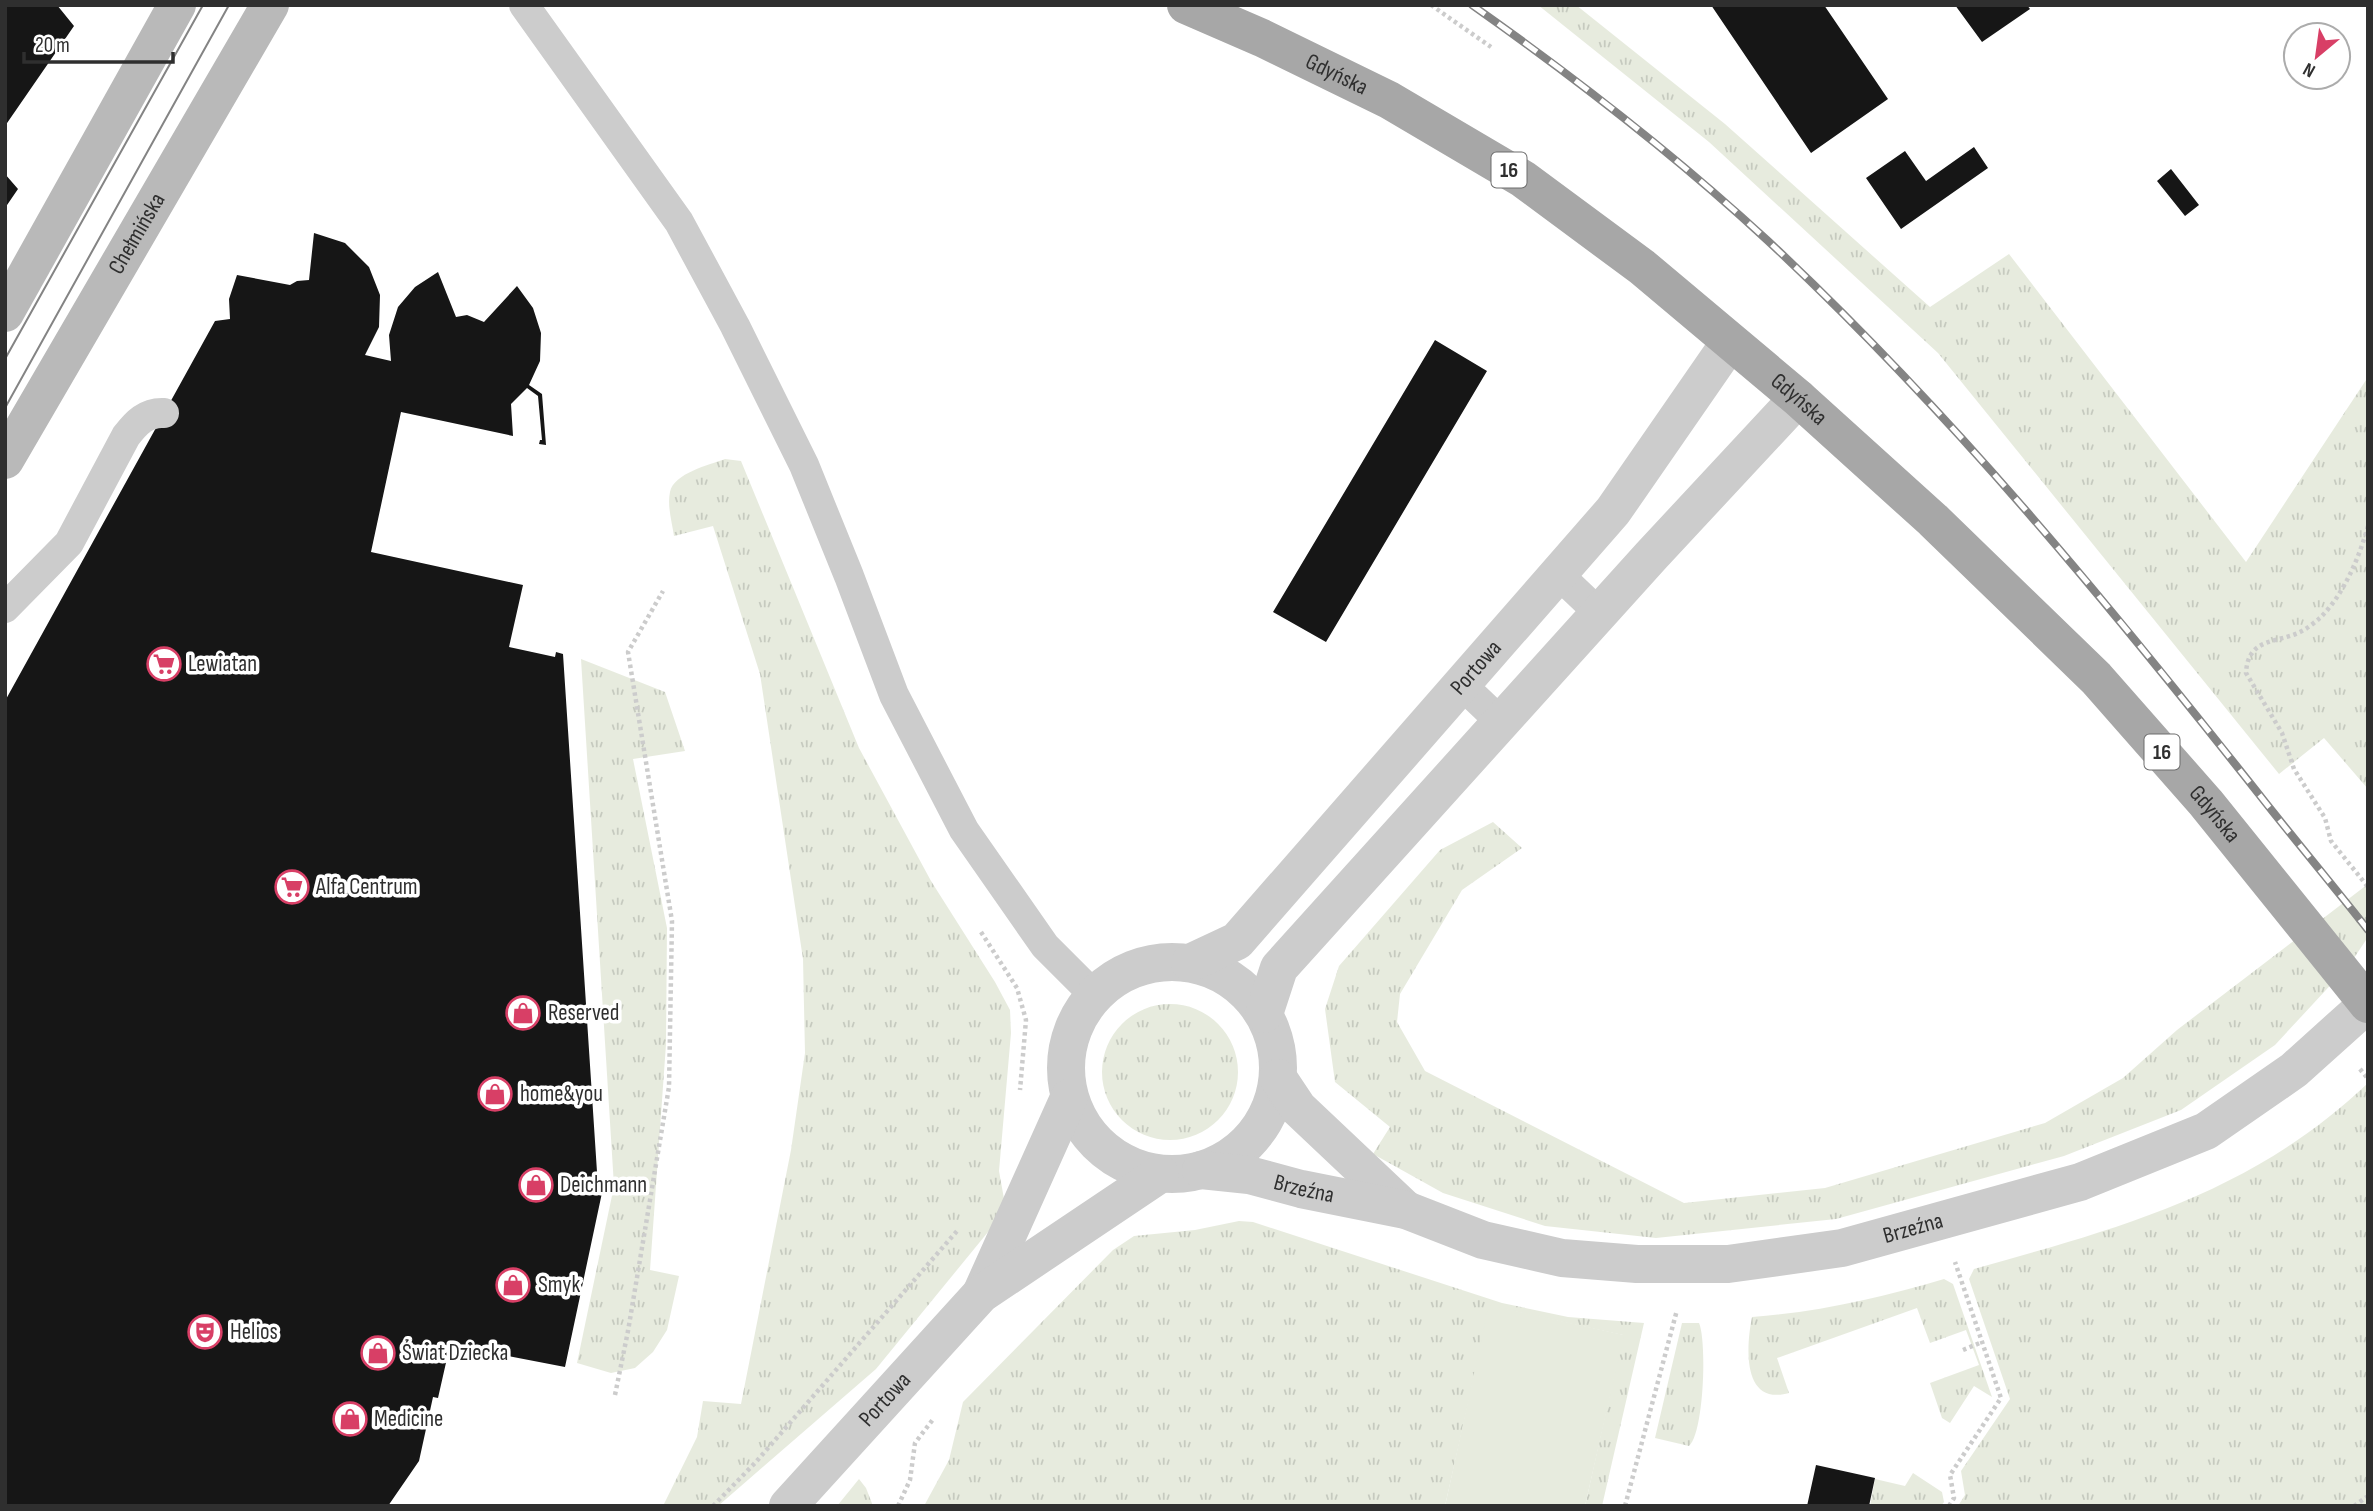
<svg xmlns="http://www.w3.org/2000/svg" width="2373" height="1511" font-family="'Sofia Sans Condensed',sans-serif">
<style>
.grass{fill:url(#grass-tufts)}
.pitch{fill:#e7ebde}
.building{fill:#161616}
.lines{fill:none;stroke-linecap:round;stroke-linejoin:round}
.path{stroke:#ccc;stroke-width:4.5;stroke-dasharray:3.5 3.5;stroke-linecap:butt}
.service{stroke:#ccc;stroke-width:30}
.minor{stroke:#ccc;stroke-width:38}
.secondary{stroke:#b9b9b9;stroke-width:38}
.primary{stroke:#a7a7a7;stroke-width:38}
.tram{stroke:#848484;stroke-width:2}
.rail-casing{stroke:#848484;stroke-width:8}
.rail{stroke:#fff;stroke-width:5;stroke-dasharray:16;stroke-linecap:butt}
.labels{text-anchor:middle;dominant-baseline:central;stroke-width:7;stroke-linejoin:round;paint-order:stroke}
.shield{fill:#fff;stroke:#6d6d6d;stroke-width:2}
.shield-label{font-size:21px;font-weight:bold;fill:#2f2f2f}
.street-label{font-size:23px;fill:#2f2f2f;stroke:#fff}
.poi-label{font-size:23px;fill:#2f2f2f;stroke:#fff;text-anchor:start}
</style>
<defs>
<pattern id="grass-tufts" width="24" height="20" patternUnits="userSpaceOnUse" patternTransform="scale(1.75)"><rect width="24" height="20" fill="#e7ebde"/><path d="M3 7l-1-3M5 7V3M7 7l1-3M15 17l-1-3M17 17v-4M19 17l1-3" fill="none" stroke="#c6cabf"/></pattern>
</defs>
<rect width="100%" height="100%" fill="#fff"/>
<path class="grass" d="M1538 5H1576L1725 124 1930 307 2009 254 2246 562 2368 377V789L2324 738 2279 774 1938 353 1709 142Z
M725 459 741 461 859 748 931 881 995 982 1010 1010 1011 1033 999 1171 1006 1210 876 1369 718 1506H663L697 1437 703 1401 741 1404 791 1150 805 1053 803 959 760 674 713 526 674 536C672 522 667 506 670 492 674 473 709 465 725 459Z
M581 659 665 692 685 751 633 759 667 928 666 1044 650 1270 679 1276 667 1330 653 1352 635 1368 611 1373 577 1363 614 1186Z
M1493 822 1522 848 1462 890 1400 994 1397 1022 1425 1071 1684 1203 1825 1188 2045 1123 2123 1078 2177 1030 2368 884V937L2350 964 2275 1045 2181 1110 2064 1156 1836 1219 1656 1238 1545 1226 1443 1193 1373 1154 1390 1127 1335 1082 1325 1009 1339 966 1440 850Z
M1102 1072a68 68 0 1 1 136 0a68 68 0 1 1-136 0Z
M2368 1083V1506H1958L1965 1495 1961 1471 2010 1399 1969 1279 1974 1269C2123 1227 2252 1193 2368 1083Z
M1239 1221 1253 1222 1502 1303 1568 1317 1644 1323 1602 1506H1585L1623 1335 1490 1306 1445 1506H924L949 1460 963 1402 1113 1250 1134 1236 1195 1230Z
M1944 1279 1953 1284 1992 1397 1974 1386 1950 1423 1942 1418 1930 1383 1979 1365 1966 1330 1930 1343 1917 1308 1777 1358 1789 1393C1742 1406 1746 1347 1752 1317 1818 1312 1881 1298 1944 1279Z
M1682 1323H1699C1707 1341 1704 1433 1689 1446L1655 1438Z
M1913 1473 1942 1492 1944 1502 1941 1506H1870L1875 1479 1905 1486Z
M859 1479 866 1488 873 1506H837Z"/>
<path class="pitch" d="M1489 1305 1624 1335 1585 1506H1445Z"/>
<path class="building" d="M8 5H57L74 26 5 126V9Z
M1711 5H1824L1888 99 1811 153Z
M1955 5H2027L2030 9 1982 42Z
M1974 147 1988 168 1901 229 1866 178 1905 151 1926 181Z
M2171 169 2199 205 2185 216 2157 181Z
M5 174 18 189 5 208Z
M314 233 345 243 369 267 380 295 379 327 365 355 391 361 389 335 398 307 415 287 438 272 456 317 467 315 484 322 517 286 533 308 541 333 540 361 529 385 542 394 546 445 539 444 540 440H542L538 396 527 388 511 404 513 436 401 412 371 552 523 585 509 647 555 657 556 652 563 654 598 1187 603 1188 565 1367 450 1345 438 1398 433 1397 419 1461 388 1506H5V701L215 321 230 319 229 299 237 275 290 285 297 281 309 280Z
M1435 340 1487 371 1326 642 1273 612Z
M1816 1465 1875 1478 1869 1506H1807Z"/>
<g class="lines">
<path class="path" d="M1431 5 1491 47
M2368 526C2359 558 2344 594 2320 618 2315 622 2308 628 2302 631 2278 644 2248 636 2246 673L2282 733 2294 769 2325 818 2331 841 2368 887
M981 932 1017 988 1026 1020 1020 1090
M2360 1069 2368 1079
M1963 1350 1982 1342
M615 1395 628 1331 669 1087 672 921 628 652 663 591
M713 1506 755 1463 957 1231
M898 1506 910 1480 915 1443 934 1418
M1625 1506 1677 1310
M1949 1506 1954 1498 1950 1475 2001 1398 1955 1262
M2354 1506 2368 1496"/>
<path class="service" d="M524 5 679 222 735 326 804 465 849 576 894 695 964 830 1045 946 1094 995
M1558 574 1599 613
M5 608 69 543 126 436C136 423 146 412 164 413
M1461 684 1501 722"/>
<g class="minor">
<circle cx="1172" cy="1068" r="106"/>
<path id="s1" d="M1190 963 1237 941 1613 511 1730 342"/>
<path d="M1264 1014 1279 968 1651 556 1798 398"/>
<path d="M1278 1078 1298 1108 1406 1210"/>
<path id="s2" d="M1201 1170 1249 1175 1301 1189 1406 1210 1483 1240 1562 1258 1637 1264H1728L1842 1248 2080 1182 2206 1131 2294 1070 2364 1007 2368 1002"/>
<path d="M981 1294 1069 1098"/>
<path id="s3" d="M788 1506 981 1294 1160 1174"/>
</g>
<g class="secondary">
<path d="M5 313 177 5"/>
<path id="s4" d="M5 460 270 5"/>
</g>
<path class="primary" id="s5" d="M1186 5 1262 38 1389 100 1523 179 1642 267 1798 398 1933 520 2096 678 2206 803 2368 1004"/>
<path class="tram" d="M5 359 203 5
M5 408 229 5"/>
<defs>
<path id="rail" d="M1472 5C1574 77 1675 155 1767 240 1950 411 2103 597 2258 793 2294 839 2332 884 2368 930"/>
</defs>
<use href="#rail" class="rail-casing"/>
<use href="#rail" class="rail"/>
</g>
<defs>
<symbol id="supermarket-ring" viewBox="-11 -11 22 22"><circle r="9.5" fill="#fff" stroke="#d83f66" stroke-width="1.5"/><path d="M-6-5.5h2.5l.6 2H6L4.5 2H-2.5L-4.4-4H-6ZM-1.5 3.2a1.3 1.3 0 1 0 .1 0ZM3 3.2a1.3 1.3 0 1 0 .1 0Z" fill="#d83f66"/></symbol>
<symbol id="shop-ring" viewBox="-11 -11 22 22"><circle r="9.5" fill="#fff" stroke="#d83f66" stroke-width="1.5"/><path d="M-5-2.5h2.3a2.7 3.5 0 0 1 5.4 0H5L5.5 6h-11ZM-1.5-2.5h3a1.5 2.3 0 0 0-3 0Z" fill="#d83f66"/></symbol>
<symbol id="theatre-ring" viewBox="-11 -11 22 22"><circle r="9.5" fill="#fff" stroke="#d83f66" stroke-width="1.5"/><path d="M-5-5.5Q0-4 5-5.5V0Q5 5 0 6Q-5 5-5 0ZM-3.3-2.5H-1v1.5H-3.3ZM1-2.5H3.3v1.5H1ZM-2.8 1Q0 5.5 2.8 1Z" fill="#d83f66"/></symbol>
</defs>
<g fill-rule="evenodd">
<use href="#supermarket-ring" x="145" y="645" width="38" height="38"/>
<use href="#supermarket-ring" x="273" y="868" width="38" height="38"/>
<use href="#shop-ring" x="504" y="994" width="38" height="38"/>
<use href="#shop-ring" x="476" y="1075" width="38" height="38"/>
<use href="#shop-ring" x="517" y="1166" width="38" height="38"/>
<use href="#shop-ring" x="494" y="1266" width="38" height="38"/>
<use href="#theatre-ring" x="186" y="1313" width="38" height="38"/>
<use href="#shop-ring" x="359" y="1334" width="38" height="38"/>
<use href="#shop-ring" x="331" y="1400" width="38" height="38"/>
</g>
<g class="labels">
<g class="shield">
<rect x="1491.5" y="152.5" width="35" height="35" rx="5"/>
<rect x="2144.5" y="734.5" width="35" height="35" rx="5"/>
</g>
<g class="shield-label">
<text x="1509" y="170">16</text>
<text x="2162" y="752">16</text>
</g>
<g class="street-label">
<text stroke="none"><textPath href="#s5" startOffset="166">Gdyńska</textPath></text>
<text stroke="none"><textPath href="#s4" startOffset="262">Chełmińska</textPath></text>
<text stroke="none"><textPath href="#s5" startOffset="733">Gdyńska</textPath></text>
<text stroke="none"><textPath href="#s1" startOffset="415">Portowa</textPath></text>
<text stroke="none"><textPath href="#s5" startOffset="1321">Gdyńska</textPath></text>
<text stroke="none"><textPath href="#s2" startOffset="105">Brzeźna</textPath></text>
<text stroke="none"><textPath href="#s2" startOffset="728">Brzeźna</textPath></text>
<text stroke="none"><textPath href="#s3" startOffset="144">Portowa</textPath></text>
</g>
<g class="poi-label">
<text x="188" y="664">Lewiatan</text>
<text x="316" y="887">Alfa Centrum</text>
<text x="548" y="1013">Reserved</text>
<text x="520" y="1094">home&amp;you</text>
<text x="560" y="1185">Deichmann</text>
<text x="538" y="1285">Smyk</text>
<text x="230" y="1332">Helios</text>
<text x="402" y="1353">Świat Dziecka</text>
<text x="374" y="1419">Medicine</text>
</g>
</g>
<rect width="2373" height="1511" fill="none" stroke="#2f2f2f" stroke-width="14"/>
<g transform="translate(2317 56) rotate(209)"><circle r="33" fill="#ffffff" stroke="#acacac" stroke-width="2"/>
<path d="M0-5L12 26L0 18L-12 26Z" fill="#d83f66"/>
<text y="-10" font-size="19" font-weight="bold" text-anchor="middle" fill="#2f2f2f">N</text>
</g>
<path d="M24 52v10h149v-10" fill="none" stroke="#2f2f2f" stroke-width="3.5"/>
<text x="35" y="52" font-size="21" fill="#2f2f2f" stroke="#ffffff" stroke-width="5" paint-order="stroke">20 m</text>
</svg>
